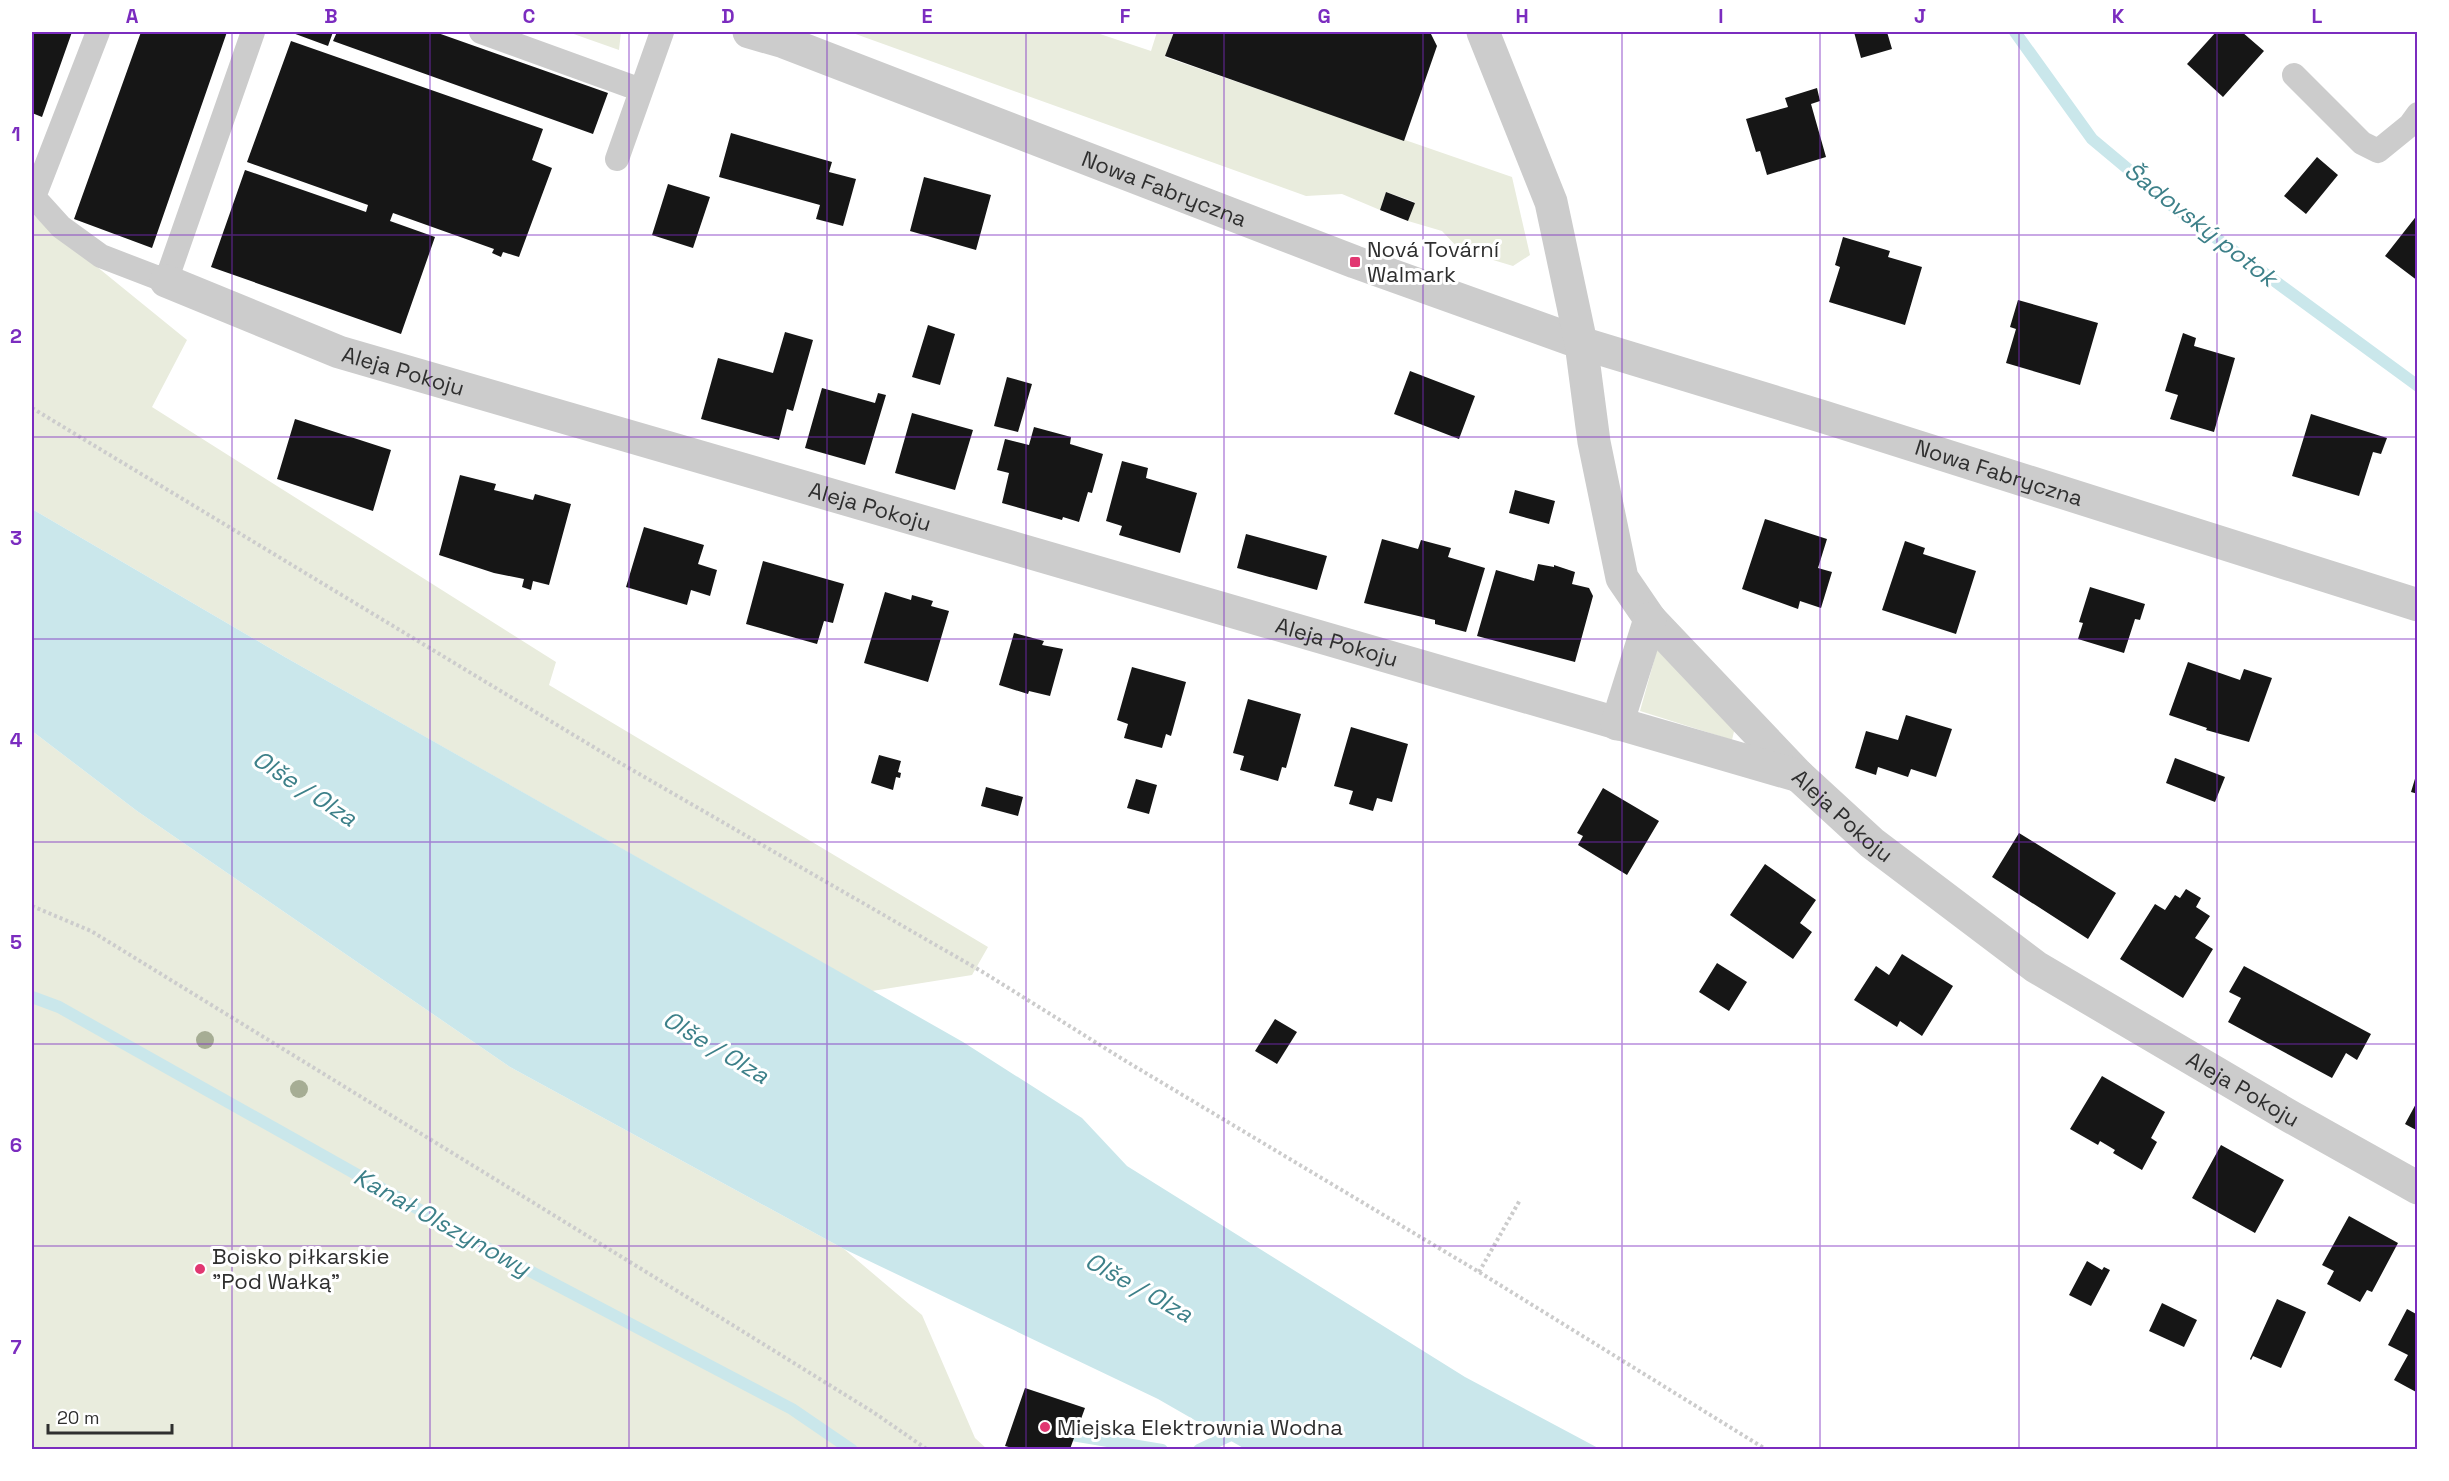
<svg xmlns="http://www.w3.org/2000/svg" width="2449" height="1481" font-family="'Space Grotesk',sans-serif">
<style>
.green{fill:#e9ecdd}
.water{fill:#cae7eb}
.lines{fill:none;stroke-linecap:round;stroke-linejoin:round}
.stream{stroke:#cae7eb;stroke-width:12}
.building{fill:#161616}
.path{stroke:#ccc;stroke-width:4;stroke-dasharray:3 3;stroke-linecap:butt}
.service{stroke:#ccc;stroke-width:24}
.minor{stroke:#ccc;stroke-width:33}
.tree{fill:#a6ad94}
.grid{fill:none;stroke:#7b2cbf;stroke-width:1.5;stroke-opacity:0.55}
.poi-dot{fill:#e13771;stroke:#fff;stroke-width:2}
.labels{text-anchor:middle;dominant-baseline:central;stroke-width:6;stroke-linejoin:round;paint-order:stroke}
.street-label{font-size:22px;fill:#2f2f2f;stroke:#fff}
.poi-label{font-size:22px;fill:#2f2f2f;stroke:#fff;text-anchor:start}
.water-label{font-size:24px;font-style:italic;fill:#3d8089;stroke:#fff}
.neatline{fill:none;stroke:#7b2cbf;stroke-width:2}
.grid-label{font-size:20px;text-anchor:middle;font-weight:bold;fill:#7b2cbf}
</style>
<rect width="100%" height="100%" fill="#fff"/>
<path class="green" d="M568 32H621L619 50Z
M850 32H1094L1151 51 1157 32H1174L1165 57 1512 177 1530 255 1513 266 1460 250 1442 231 1408 221 1415 202 1386 192 1380 210 1342 194 1306 196Z
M32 214 187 340 152 407 556 662 549 685 988 947 972 975 872 991 285 657 32 509Z
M1657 650 1735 727 1732 740 1640 711Z
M32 731 137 811 510 1067 844 1249 922 1315 975 1438 987 1449H32Z"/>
<path class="water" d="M32 509 285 657 963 1042 1082 1118 1127 1166 1465 1377 1600 1449H1245L1158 1399 844 1249 510 1067 137 811 32 731Z"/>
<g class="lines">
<path class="stream" d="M2015 32 2092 139 2171 205 2418 386
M32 997 59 1007 507 1259 792 1409 852 1450
M1060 1433 1162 1450
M1199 1450 1239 1431"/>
</g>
<path class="building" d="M32 32H72L42 117 32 113Z
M141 32H227L152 248 74 219Z
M290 32H333L328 46Z
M337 32H435L608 93 593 134 333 41Z
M1174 32H1430L1437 46 1404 141 1165 56Z
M1854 32H1887L1892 49 1861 58Z
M2216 32H2242L2264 51 2223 97 2187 64Z
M291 41 543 129 532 160 552 168 519 257 503 252 501 257 492 253 494 249 393 213 390 221 435 237 401 334 211 267 245 170 366 212 368 205 247 162Z
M1817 88 1820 101 1811 104 1826 157 1767 175 1760 151 1756 152 1746 119 1788 107 1785 98Z
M731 133 832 162 829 172 856 179 843 226 816 219 820 205 719 177Z
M2317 157 2338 175 2306 214 2284 196Z
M924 177 991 195 976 250 910 231Z
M668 184 710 197 693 248 652 235Z
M1386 192 1415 203 1408 221 1380 210Z
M2418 214V281L2385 256Z
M1843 237 1890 251 1888 257 1922 267 1905 325 1829 302 1840 267 1835 265Z
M2018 300 2098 323 2080 385 2006 363 2016 329 2010 327Z
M928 325 955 334 940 385 912 377Z
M785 332 813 340 793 411 787 409 779 440 701 419 718 358 773 373Z
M2183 333 2196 338 2194 346 2235 358 2214 432 2170 419 2178 395 2165 391Z
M1410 371 1475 396 1459 439 1394 414Z
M1007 377 1032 384 1018 432 994 426Z
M822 388 875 403 878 393 886 395 865 465 805 448Z
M912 413 973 430 955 490 895 473Z
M2311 414 2387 438 2381 454 2373 452 2359 496 2292 476Z
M295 419 391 450 373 511 277 479Z
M1034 427 1071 437 1070 444 1103 454 1092 493 1088 492 1079 522 1063 517 1062 520 1002 503 1009 473 997 470 1005 439 1029 445Z
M1122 461 1148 468 1146 478 1197 493 1180 553 1119 535 1122 526 1106 521Z
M460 475 496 484 494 490 533 500 535 494 571 504 549 585 533 581 531 590 522 587 524 579 494 573 439 555Z
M1515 490 1555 501 1549 524 1509 513Z
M1765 519 1827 539 1818 568 1832 572 1821 608 1800 601 1798 609 1742 589Z
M644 527 704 545 698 564 717 570 710 596 691 590 687 605 626 587Z
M1246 534 1327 556 1317 590 1237 568Z
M1382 539 1418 549 1421 540 1451 548 1448 557 1485 568 1466 632 1435 624V620L1364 603Z
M1905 541 1925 548 1923 554 1976 571 1956 634 1882 610Z
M763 561 844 584 833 623 824 621 817 644 746 624Z
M1538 564 1554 567V565L1575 572 1572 584 1589 588 1593 596 1575 662 1477 636 1496 570 1534 581Z
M2090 587 2145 604 2140 620 2135 619 2124 653 2078 639 2083 623 2079 622Z
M885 592 911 600 912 595 933 601 931 606 949 611 928 682 864 663Z
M1014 633 1044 641 1042 645 1063 649 1050 696 1029 691 1028 694 999 685Z
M2188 662 2240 680 2244 669 2272 678 2249 742 2206 730 2207 728 2169 715Z
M1132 667 1186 682 1171 736 1166 734 1162 748 1124 738 1128 724 1117 720Z
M1248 699 1301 714 1286 768 1282 767 1278 781 1240 770 1244 756 1233 753Z
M1906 715 1952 729 1936 777 1911 769 1908 777 1878 767 1876 775 1855 768 1866 731 1898 740Z
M1351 727 1408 744 1392 802 1377 798 1373 811 1349 804 1353 791 1334 786Z
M879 755 901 761 898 772 901 773 900 778 896 777 893 790 871 783Z
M2175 758 2225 777 2215 802 2166 783Z
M2417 772H2418V794L2411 792Z
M1136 779 1157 785 1149 814 1127 808Z
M986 787 1023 797 1018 816 981 806Z
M1603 788 1659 821 1627 875 1578 845 1583 836 1577 833Z
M2019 833 2116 893 2088 939 1992 877Z
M1765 864 1816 900 1800 923 1812 932 1793 959 1730 915Z
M2186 889 2201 898 2196 907 2210 916 2195 938 2213 949 2183 998 2120 959 2155 904 2165 910 2175 895 2180 898Z
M1902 954 1953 986 1922 1036 1900 1021 1897 1027 1854 1000 1876 966 1889 975Z
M1717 963 1747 982 1729 1011 1699 992Z
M2244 966 2371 1034 2357 1060 2346 1053 2332 1078 2228 1022 2241 998 2229 992Z
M1275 1019 1297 1032 1277 1064 1255 1051Z
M2102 1076 2165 1112 2151 1138 2157 1142 2142 1170 2113 1153 2115 1150 2100 1141 2098 1145 2070 1129Z
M2418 1100V1131L2405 1124Z
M2221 1145 2284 1180 2255 1233 2192 1198Z
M2349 1216 2398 1243 2372 1292 2367 1290 2360 1302 2327 1284 2334 1271 2322 1265Z
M2087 1261 2102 1270 2104 1267 2110 1270 2091 1306 2069 1295Z
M2277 1299 2306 1312 2281 1368 2253 1356 2251 1360 2250 1359Z
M2162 1303 2197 1320 2184 1347 2149 1331Z
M2407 1309 2418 1315V1393L2394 1380 2408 1355 2388 1345Z
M1025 1388 1085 1408 1070 1449H1016L1005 1446Z"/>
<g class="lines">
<path class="path" d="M32 408 615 760 986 974 1124 1060 1479 1272 1767 1450
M32 906 91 931 726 1321 873 1412 928 1450
M1479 1272 1520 1200"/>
<path class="service" d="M481 32 641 90
M2294 75 2362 143 2378 151 2410 125 2418 114
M617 159 662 32
M32 195 61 227 101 256 166 281 253 32
M34 197 98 32"/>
<g class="minor">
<path id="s1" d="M749 32 784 42 1355 262 1581 343 1824 417 2418 605"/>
<path id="s2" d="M1483 32 1551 202 1581 343 1594 442 1622 578 1650 619 1799 776 1872 843 2036 967 2291 1117 2418 1188"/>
<path id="s3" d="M166 281 339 352 1799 776"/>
<path d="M1617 724 1650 619"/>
</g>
</g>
<g class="tree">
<circle cx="205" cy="1040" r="9"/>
<circle cx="299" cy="1089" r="9"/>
</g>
<path class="grid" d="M232 32V1450M430 32V1450M629 32V1450M827 32V1450M1026 32V1450M1224 32V1450M1423 32V1450M1622 32V1450M1820 32V1450M2019 32V1450M2217 32V1450M32 235H2418M32 437H2418M32 639H2418M32 842H2418M32 1044H2418M32 1246H2418"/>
<g class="poi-dot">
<rect x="1349" y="256" width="12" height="12" rx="3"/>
<circle cx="200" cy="1269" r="6"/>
<circle cx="1045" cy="1427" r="6"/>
</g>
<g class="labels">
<g class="street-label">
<text stroke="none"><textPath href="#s1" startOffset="444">Nowa Fabryczna</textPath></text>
<text stroke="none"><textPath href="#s3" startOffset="254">Aleja Pokoju</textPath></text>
<text stroke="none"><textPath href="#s1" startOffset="1326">Nowa Fabryczna</textPath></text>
<text stroke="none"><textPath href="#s3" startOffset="740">Aleja Pokoju</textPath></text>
<text stroke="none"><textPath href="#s3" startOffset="1226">Aleja Pokoju</textPath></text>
<text stroke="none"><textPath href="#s2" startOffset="891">Aleja Pokoju</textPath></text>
<text stroke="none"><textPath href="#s2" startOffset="1377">Aleja Pokoju</textPath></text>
</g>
<g class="poi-label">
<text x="1367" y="249">Nová Tovární<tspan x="1367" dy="25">Walmark</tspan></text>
<text x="212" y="1256">Boisko piłkarskie<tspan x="212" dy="25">"Pod Wałką"</tspan></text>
<text x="1057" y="1427">Miejska Elektrownia Wodna</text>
</g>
<g class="water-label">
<text transform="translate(2201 224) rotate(38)">Šadovský potok</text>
<text transform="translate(305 788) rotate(33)">Olše / Olza</text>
<text transform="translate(716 1047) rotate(31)">Olše / Olza</text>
<text transform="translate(442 1222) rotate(29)">Kanał Olszynowy</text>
<text transform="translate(1139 1287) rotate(29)">Olše / Olza</text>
</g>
</g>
<rect width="2449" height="1481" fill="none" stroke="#ffffff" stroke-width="66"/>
<path d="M48 1424v9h124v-9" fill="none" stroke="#2f2f2f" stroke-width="3"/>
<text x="57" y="1424" font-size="18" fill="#2f2f2f" stroke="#ffffff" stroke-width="4.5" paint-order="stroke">20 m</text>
<rect x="33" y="33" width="2383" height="1415" class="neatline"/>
<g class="grid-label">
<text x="132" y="23">A</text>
<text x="331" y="23">B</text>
<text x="529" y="23">C</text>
<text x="728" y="23">D</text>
<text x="927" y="23">E</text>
<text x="1125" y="23">F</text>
<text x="1324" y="23">G</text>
<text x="1522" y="23">H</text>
<text x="1721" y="23">I</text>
<text x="1920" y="23">J</text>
<text x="2118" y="23">K</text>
<text x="2317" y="23">L</text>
<text x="16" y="141">1</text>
<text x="16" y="343">2</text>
<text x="16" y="545">3</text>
<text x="16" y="747">4</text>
<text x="16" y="949">5</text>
<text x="16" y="1152">6</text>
<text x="16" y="1354">7</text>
</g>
</svg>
